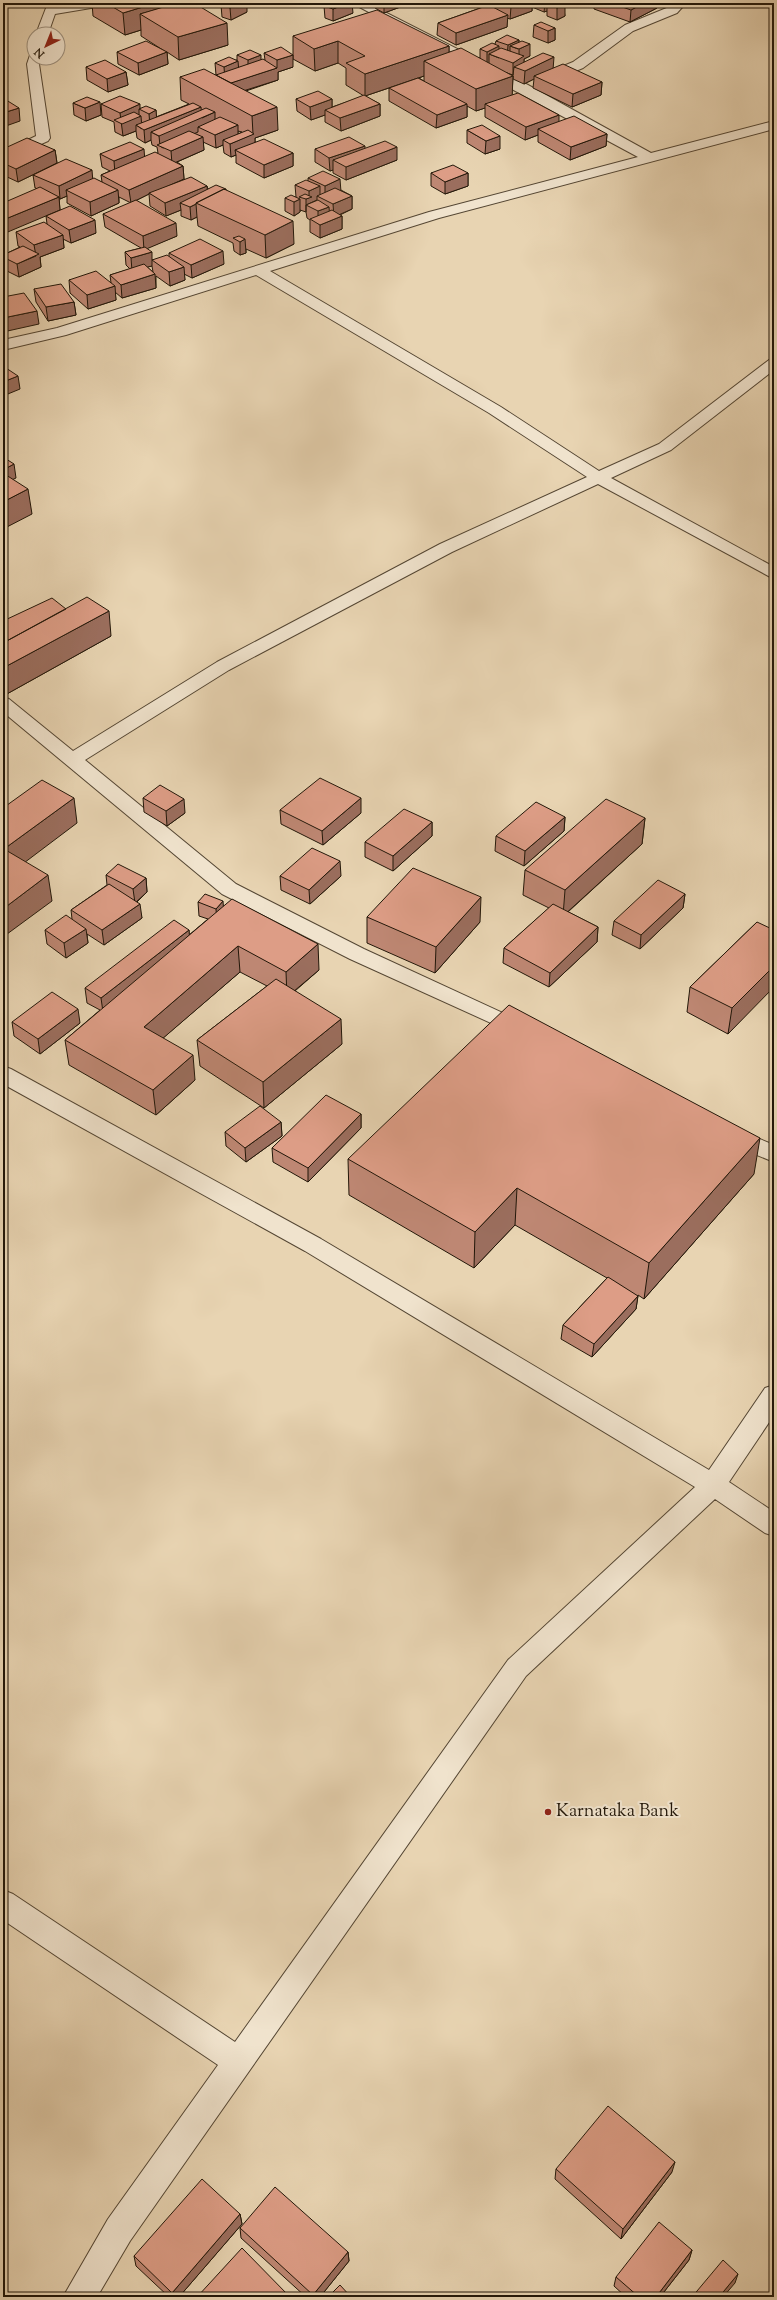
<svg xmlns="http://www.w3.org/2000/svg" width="777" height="2300" font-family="'Sorts Mill Goudy',serif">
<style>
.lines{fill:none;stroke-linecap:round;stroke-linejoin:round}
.minor-casing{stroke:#544633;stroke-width:2}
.minor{fill:#f0e3cd;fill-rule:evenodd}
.wall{fill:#be8773;stroke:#221709;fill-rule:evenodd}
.shaded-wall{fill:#9b6e5e;stroke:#221709}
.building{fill:#dd9d86;stroke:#221709}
.poi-dot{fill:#8f2418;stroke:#f0e3cd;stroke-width:1.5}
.labels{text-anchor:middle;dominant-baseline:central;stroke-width:4;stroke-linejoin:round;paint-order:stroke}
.near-poi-label{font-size:18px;fill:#221709;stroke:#f0e3cd;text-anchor:start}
</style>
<rect width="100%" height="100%" fill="#e8d4b2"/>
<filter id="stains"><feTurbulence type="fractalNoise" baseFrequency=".005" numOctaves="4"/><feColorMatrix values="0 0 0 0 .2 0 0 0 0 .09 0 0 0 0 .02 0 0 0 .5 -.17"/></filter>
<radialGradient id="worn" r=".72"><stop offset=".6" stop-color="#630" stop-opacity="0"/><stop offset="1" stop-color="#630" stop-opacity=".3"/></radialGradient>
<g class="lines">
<defs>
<path id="minor" d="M75 3H103L97 7 55 14 48 34H36L46 8Z
M352 3H367L528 85 651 153 774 121V129L439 218 270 271 501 407 599 471 659 444 769 360 774 358V370L671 450 611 478 774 567V579L598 484 452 552 229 670 85 760 236 884 364 949 531 1026 534 1031 531 1036 524 1038 350 959 222 894 3 712V697L9 699 73 751 217 662 440 544 587 477 489 413 256 275 66 335 3 350V340L57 328 429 212 638 157Z
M673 3H686L677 13 633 31 583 68 547 83 542 84 536 80 537 77 573 62 625 25 669 7Z
M34 54V58H41L39 64 50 138 48 141 3 161V152L36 136 27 64 30 55Z
M3 1066 11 1069 321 1239 709 1470 765 1388 774 1385V1415L729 1482 774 1512V1536L765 1533 715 1499 526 1676 130 2241 97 2297H63L108 2219 218 2065 3 1920V1890L13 1894 235 2042 508 1660 695 1487 305 1251 3 1084Z
M731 1127 774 1145V1162L723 1141 720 1135 723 1129Z"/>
</defs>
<use href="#minor" class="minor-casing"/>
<use href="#minor" class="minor"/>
</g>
<path class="wall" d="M92 3H212L200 7 228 45 179 60 167 52 168 64 139 75 118 64 117 52H166L141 36V30L125 35 93 16Z
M375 3H403V6L384 13 375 8Z
M473 3H563L565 16 557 20 547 16V11L544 12 532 7V11L510 19 507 18V27L456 45 437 35 438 23 483 7Z
M594 3H658L657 8 630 22 594 9Z
M221 5 247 12 231 20 222 17Z
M324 6 353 13 333 21 325 18Z
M534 25 555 28V40L548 43 533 37Z
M293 36 449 46V52L480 58V49L495 44 496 41 519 40V42L530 56 524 59V62L553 68 602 82 601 95 572 107 533 88 534 79 524 84 513 79V75L507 73 513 76 512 95 559 122 607 134 606 146 570 160 538 142V135L525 140 485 117V108L476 111 467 106V117L436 128 389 101V88L365 96 380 104V116L341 131 325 122V115L311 120 297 111 296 99H332V107L364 96 346 85V68L338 63 315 71 293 59ZM424 76V81L419 78Z
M264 53 293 67 278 72V80L246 91 278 130 255 138V142L293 153V166L264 178 236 163V155L231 157 224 153 223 145 216 148 203 142 204 150 177 162 183 166 184 179 172 184 207 186 208 189 226 190 294 244 266 258 246 249V253L240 255 234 251 233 243 198 226 197 217 191 220 181 216V210L166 216 150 206 149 194 131 203 119 197V203L91 216 67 203V196L60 199H59L60 210 96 233 71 243 63 239 64 248 40 257 41 267 19 277 3 269V255L20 247 18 246 16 232 47 224 46 216 36 188H35L33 175 92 179 102 182 101 175 110 171 102 167 100 154 144 157 158 153 157 147 152 145 151 140 145 143 137 138 136 131 123 136 115 132 114 122 102 117 101 104 156 110V117L189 104 181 100 180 77 216 75 215 63 237 60V55L261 60H265ZM238 131 242 132 238 134Z
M86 67 126 72 128 85 108 92 87 80Z
M73 103 101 115 86 121 74 115Z
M467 130 500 149 485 154 467 143Z
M3 149 55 150 57 163 18 182 3 175Z
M315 149H365L397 160 346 180 333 173V170L330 171 315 162Z
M431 173H468V186L445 194 431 186Z
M308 178 341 190 352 196V209L340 215 342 216V229L320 238 310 232V220L307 218 306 212 300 210V212L294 216 285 211V198L296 197 295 185 308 181Z
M103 214 177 236 147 248 152 260 169 257V253L224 264 192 278 184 274 185 280 170 286 156 276V288L122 298 115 292 116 300 88 309 70 293 69 280 111 283 110 275 130 269 126 265 125 252 141 248 105 227ZM152 266 153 272 147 267Z
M34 289 74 302 76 315 48 321 36 302Z
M66 609 111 636 5 695 3 693V621Z
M143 798 185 813 167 826 144 812Z
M280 810 361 813 323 845 281 824Z
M565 817 564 831 524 866 495 851 496 836Z
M645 818 642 844 568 912 598 927 597 942 549 987 503 963 504 948 549 908 523 895 525 870Z
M432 822V836L393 871 365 857V842Z
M106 875 146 878 147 892 137 902 142 918 104 945 87 934 88 943 66 958 47 944 45 930 72 919 71 910 107 885Z
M280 876H341L310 904 281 890Z
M685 894 683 908 640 949 612 935 614 921Z
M198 902 223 906 319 970 295 991 342 1044 264 1108 200 1066 197 1040 267 986 240 972 163 1038 195 1080 156 1115 69 1065 65 1040 100 1010 87 1003 85 988 189 930V935L208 919 199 916Z
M367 917 480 922 435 973 367 943Z
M757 922 728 1034 687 1012 690 987Z
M12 1022 80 1023 40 1054 14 1036Z
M361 1114V1128L308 1182 273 1162 272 1148Z
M281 1122 282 1136 246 1162 226 1146 225 1132Z
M348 1159 754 1174 644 1299 638 1295 636 1309 592 1357 561 1339 563 1325 607 1278 515 1225 474 1268 349 1195Z
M556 2169 672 2172 621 2239 555 2179Z
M240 2214 242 2224 179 2297H169L136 2266 134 2256Z
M240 2228 348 2252 349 2261 320 2297H306L241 2238Z
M692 2250 689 2260 660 2297H626L614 2286 616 2277Z"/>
<path class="shaded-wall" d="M156 3H180L140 14 141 30 125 35 123 13Z
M196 3H212L196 8Z
M241 3H247V12L231 20 230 8Z
M348 3H352L353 13 333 21V9Z
M384 3H403V6L384 13Z
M521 3H532V11L510 19 511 7Z
M545 3H555L547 4V11L544 12Z
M644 3H658L657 8 630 22 631 10Z
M565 4V16L557 20V8Z
M508 15 507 27 456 45V33Z
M227 23 228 45 179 60 178 37Z
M555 28V40L548 43V31Z
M519 40 518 49 510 46V56L507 58 508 45Z
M338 41V63L315 71 314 49Z
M530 44V56L524 59V69L514 67 513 75V63L519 59V49Z
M449 46V68L424 61V76L365 96V74Z
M499 46V58L489 54V63L487 64V52Z
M167 52 168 64 139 75 138 63Z
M261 55V67L248 72V60Z
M293 55V67L278 72V80L224 97V85L277 68V60Z
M554 57 553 70 534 76V79L524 84 525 71Z
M238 61 239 73 225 80 224 67Z
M126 72 128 85 108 92 107 79Z
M513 76 512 99 485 104V108L476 111V89Z
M602 82 601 95 572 107 573 94Z
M332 99V112L325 110V115L311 120 310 107Z
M100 102 101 115 86 121 85 108Z
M140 104V110L139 109V117L141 116 142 129 136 125V131L123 136 120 113Z
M380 104V116L341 131 340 118Z
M467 104V117L436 128 437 115Z
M201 107 202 118 215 112V125L198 127V132L163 148 160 146 159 136 151 132V140L145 143 144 130Z
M277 107 278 130 255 138V146L235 150 236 155 231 157 230 144 253 134 252 116Z
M19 108 20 121 3 127V113Z
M156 110 157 123 150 126 149 114Z
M559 115V128L538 129V135L525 140 526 127Z
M238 125V138L223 140V145L216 148 215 135Z
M607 134 606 146 570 160 571 147Z
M500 136V149L485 154 486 141Z
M203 137 204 150 172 164 171 151Z
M365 146V159L333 160V170L330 171 329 158Z
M397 147V160L346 180V167Z
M144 149 145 162 115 174 114 161Z
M55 150 57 163 18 182 16 169Z
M293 153V166L264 178V165Z
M183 166 184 179 150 194 149 193V194L131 203 129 190Z
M92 170 93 183 66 190 67 196 60 199 59 186Z
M468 173V186L445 194V182Z
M340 179 341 192 325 199V186Z
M207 186 208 198 226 189 227 202 180 203 181 210 166 216 165 203Z
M320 186V197L317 196V200L306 205V212V199L309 198V191Z
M118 190 119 203 91 216 90 202Z
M352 196V209L334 217 333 204Z
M59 197 60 210 3 234V220Z
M300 199V212L294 216V202Z
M196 204 197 217 191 220 190 207Z
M329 207 330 220 318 224V211Z
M342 216V229L320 238V225Z
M95 220 96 233 71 243 69 230Z
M293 221 294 244 266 258 265 235Z
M176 223 177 236 144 250 143 236Z
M63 235 64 248 40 257 41 267 19 277 17 264 36 256 34 245Z
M245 239 246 253 240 255V242Z
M223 251 224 264 192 278 191 265Z
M152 252V266L132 271 131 258Z
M184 267 185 280 170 286 169 272Z
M155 274 156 288 122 298 121 285Z
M115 286 116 300 88 309 87 295Z
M74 302 76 315 48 321 46 307Z
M37 311 39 324 3 332V318Z
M18 376 20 389 3 396V382Z
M14 464 16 478 3 484V470Z
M28 489 32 514 3 529V502Z
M109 611 111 636 5 695 3 682V668Z
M74 798 77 823 8 875 4 849Z
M361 798V813L323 845 322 831Z
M184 799 185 813 167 826 166 811Z
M565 817 564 831 524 866 525 851Z
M645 818 642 844 563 916 565 890Z
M432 822V836L393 871V856Z
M340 861 341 876 310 904 309 890Z
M48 875 52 901 3 937V909Z
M146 878 147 892 135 903 133 889Z
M685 894 683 908 640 949 641 935Z
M481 897 480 922 435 973 436 947Z
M223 901 224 915 217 923 216 909Z
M140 904 142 918 104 945 102 930Z
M598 927 597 942 549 987 550 973Z
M86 929 88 943 66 958 64 943Z
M189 930 190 944 103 1012 101 998Z
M318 944 319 970 287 997 286 972Z
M238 946 240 972 147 1052 144 1027Z
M774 966V987L728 1034 732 1008Z
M78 1009 80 1023 40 1054 38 1039Z
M341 1019 342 1044 264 1108 263 1082Z
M193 1055 195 1080 156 1115 153 1090Z
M361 1114V1128L308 1182V1168Z
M281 1122 282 1136 246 1162 245 1148Z
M760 1138 754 1174 644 1299 649 1263Z
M517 1188 515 1225 474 1268 475 1232Z
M638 1296 636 1309 592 1357 594 1344Z
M675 2162 672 2172 621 2239 623 2229Z
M240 2214 242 2224 179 2297H173L172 2293Z
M692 2250 689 2260 660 2297H656Z
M348 2252 349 2261 320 2297H314L313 2295Z
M738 2274 735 2283 723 2297H719Z"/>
<path class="building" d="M106 3H156L123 13Z
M177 3H194L227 23 178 37 140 14Z
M225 3H241L230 8 221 5Z
M331 3H348L333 9 324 6Z
M501 3H521L511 7Z
M548 3H563L565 4 557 8 547 4Z
M611 3H644L631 10Z
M489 5 508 15 456 33 438 23Z
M377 10 449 46 365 74 346 63 365 56 338 41 314 49 293 36Z
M541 22 555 28 548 31 534 25Z
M507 35 519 40 508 45 496 41Z
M146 41 167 52 138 63 117 52Z
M522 41 530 44 519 49 510 46Z
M492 43 499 46 487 52 480 49Z
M281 47 293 55 277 60 264 53Z
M461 48 513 76 476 89 424 61Z
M501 48 524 56 513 63 489 54Z
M250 50 261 55 248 60 237 55Z
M543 53 554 57 525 71 514 67Z
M229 57 238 61 224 67 215 63Z
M263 59 277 68 231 83 216 75Z
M105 60 126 72 107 79 86 67Z
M563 64 602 82 573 94 534 76Z
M204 69 277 107 252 116 180 77Z
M418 78 467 104 437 115 389 88Z
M318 91 332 99 310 107 296 99Z
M518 93 559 115 526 127 485 104Z
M364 95 380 104 340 118 325 110Z
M120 96 140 104 120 113 101 104Z
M87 97 100 102 85 108 73 103Z
M3 98 19 108 3 113Z
M193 103 201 107 144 130 136 125Z
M146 106 156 110 149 114 139 109Z
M206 108 215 112 159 136 151 132Z
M134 112 141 116 122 124 114 120Z
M574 116 607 134 571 147 538 129Z
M220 117 238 125 215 135 198 127Z
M482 125 500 136 486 141 467 130Z
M248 130 254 134 230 144 223 140Z
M189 131 203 137 171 151 157 145Z
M349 137 365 146 329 158 315 149Z
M27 138 55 150 16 169 3 163V149Z
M264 139 293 153 264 165 235 150Z
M385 141 397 147 346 167 333 160Z
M130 142 144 149 114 161 100 154Z
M155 152 183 166 129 190 101 175Z
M66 159 92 170 59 186 33 175Z
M453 165 468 173 445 182 431 173Z
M323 171 340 179 325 186 308 178Z
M191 177 207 186 165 203 149 193Z
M94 178 118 190 90 202 66 190Z
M306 180 320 186 309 191 295 185Z
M216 185 226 189 225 190 224 189 196 203V204L190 207 180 203Z
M40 187 59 197 3 220V203Z
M335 188 352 196 333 204 317 196Z
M224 189 293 221 265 235 196 203Z
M305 194 312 197 306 199 299 197Z
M291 195 300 199 294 202 285 198Z
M136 200 176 223 143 236 103 214Z
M318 200 329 207 318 211 306 205Z
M70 206 95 220 69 230 46 216Z
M332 210 342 216 320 225 310 219Z
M44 222 63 235 34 245 16 232Z
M239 236 245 239 240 242 233 238Z
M200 239 223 251 191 265 169 253Z
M23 246 39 254 17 264 3 257V255Z
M145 247 152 252 131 258 125 252Z
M167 255 184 267 169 272 152 260Z
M144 264 155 274 121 285 110 275Z
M96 271 115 286 87 295 69 280Z
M61 284 74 302 46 307 34 289Z
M24 293 37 311 3 318V297Z
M3 366 18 376 3 382Z
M3 457 14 464 3 470Z
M3 473 28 489 3 502Z
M87 597 109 611 3 668V643Z
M52 598 66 609 3 643V621Z
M320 778 361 798 322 831 280 810Z
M42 780 74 798 4 849 48 875 3 909V808Z
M160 785 184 799 166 811 143 798Z
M606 799 645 818 565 890 525 870Z
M536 802 565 817 525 851 496 836Z
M404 809 432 822 393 856 365 842Z
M312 848 340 861 309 890 280 876Z
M118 864 146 878 133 889 106 875Z
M413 868 481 897 436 947 367 917Z
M658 880 685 894 641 935 614 921Z
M109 884 140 904 102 930 71 910Z
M205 894 223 901 216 909 198 902Z
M232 899 318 944 286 972 238 946 144 1027 193 1055 153 1090 65 1040Z
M553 904 598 927 550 973 504 948Z
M66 915 86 929 64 943 45 930Z
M174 920 189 930 101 998 85 988Z
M757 922 774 930V966L732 1008 690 987Z
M276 979 341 1019 263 1082 197 1040Z
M52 992 78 1009 38 1039 12 1022Z
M509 1005 760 1138 649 1263 517 1188 475 1232 348 1159Z
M326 1095 361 1114 308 1168 272 1148Z
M260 1106 281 1122 245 1148 225 1132Z
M608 1277 638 1296 594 1344 563 1325Z
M608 2106 675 2162 623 2229 556 2169Z
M202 2179 240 2214 172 2293 134 2256Z
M275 2187 348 2252 313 2295 240 2228Z
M659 2222 692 2250 656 2297H639L616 2277Z
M242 2248 290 2297H197Z
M723 2260 738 2274 719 2297H692Z
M340 2285 351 2297H328Z"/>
<circle class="poi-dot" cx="548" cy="1812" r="4"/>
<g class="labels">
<g class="near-poi-label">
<text x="556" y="1812">Karnataka Bank</text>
</g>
</g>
<rect width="777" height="2300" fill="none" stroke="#e8d4b2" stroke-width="16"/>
<rect x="4" y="4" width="769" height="2292" fill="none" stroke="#221709" stroke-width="2"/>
<rect x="8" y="8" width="761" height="2284" fill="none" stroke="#221709"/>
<g transform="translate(46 46) rotate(223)"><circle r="19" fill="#f0e3cd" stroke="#9e917f"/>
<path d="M0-3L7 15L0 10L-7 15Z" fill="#8f2418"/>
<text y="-6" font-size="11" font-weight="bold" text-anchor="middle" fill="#221709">N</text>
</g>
<rect width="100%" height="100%" filter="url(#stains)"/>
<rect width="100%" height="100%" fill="url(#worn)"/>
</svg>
